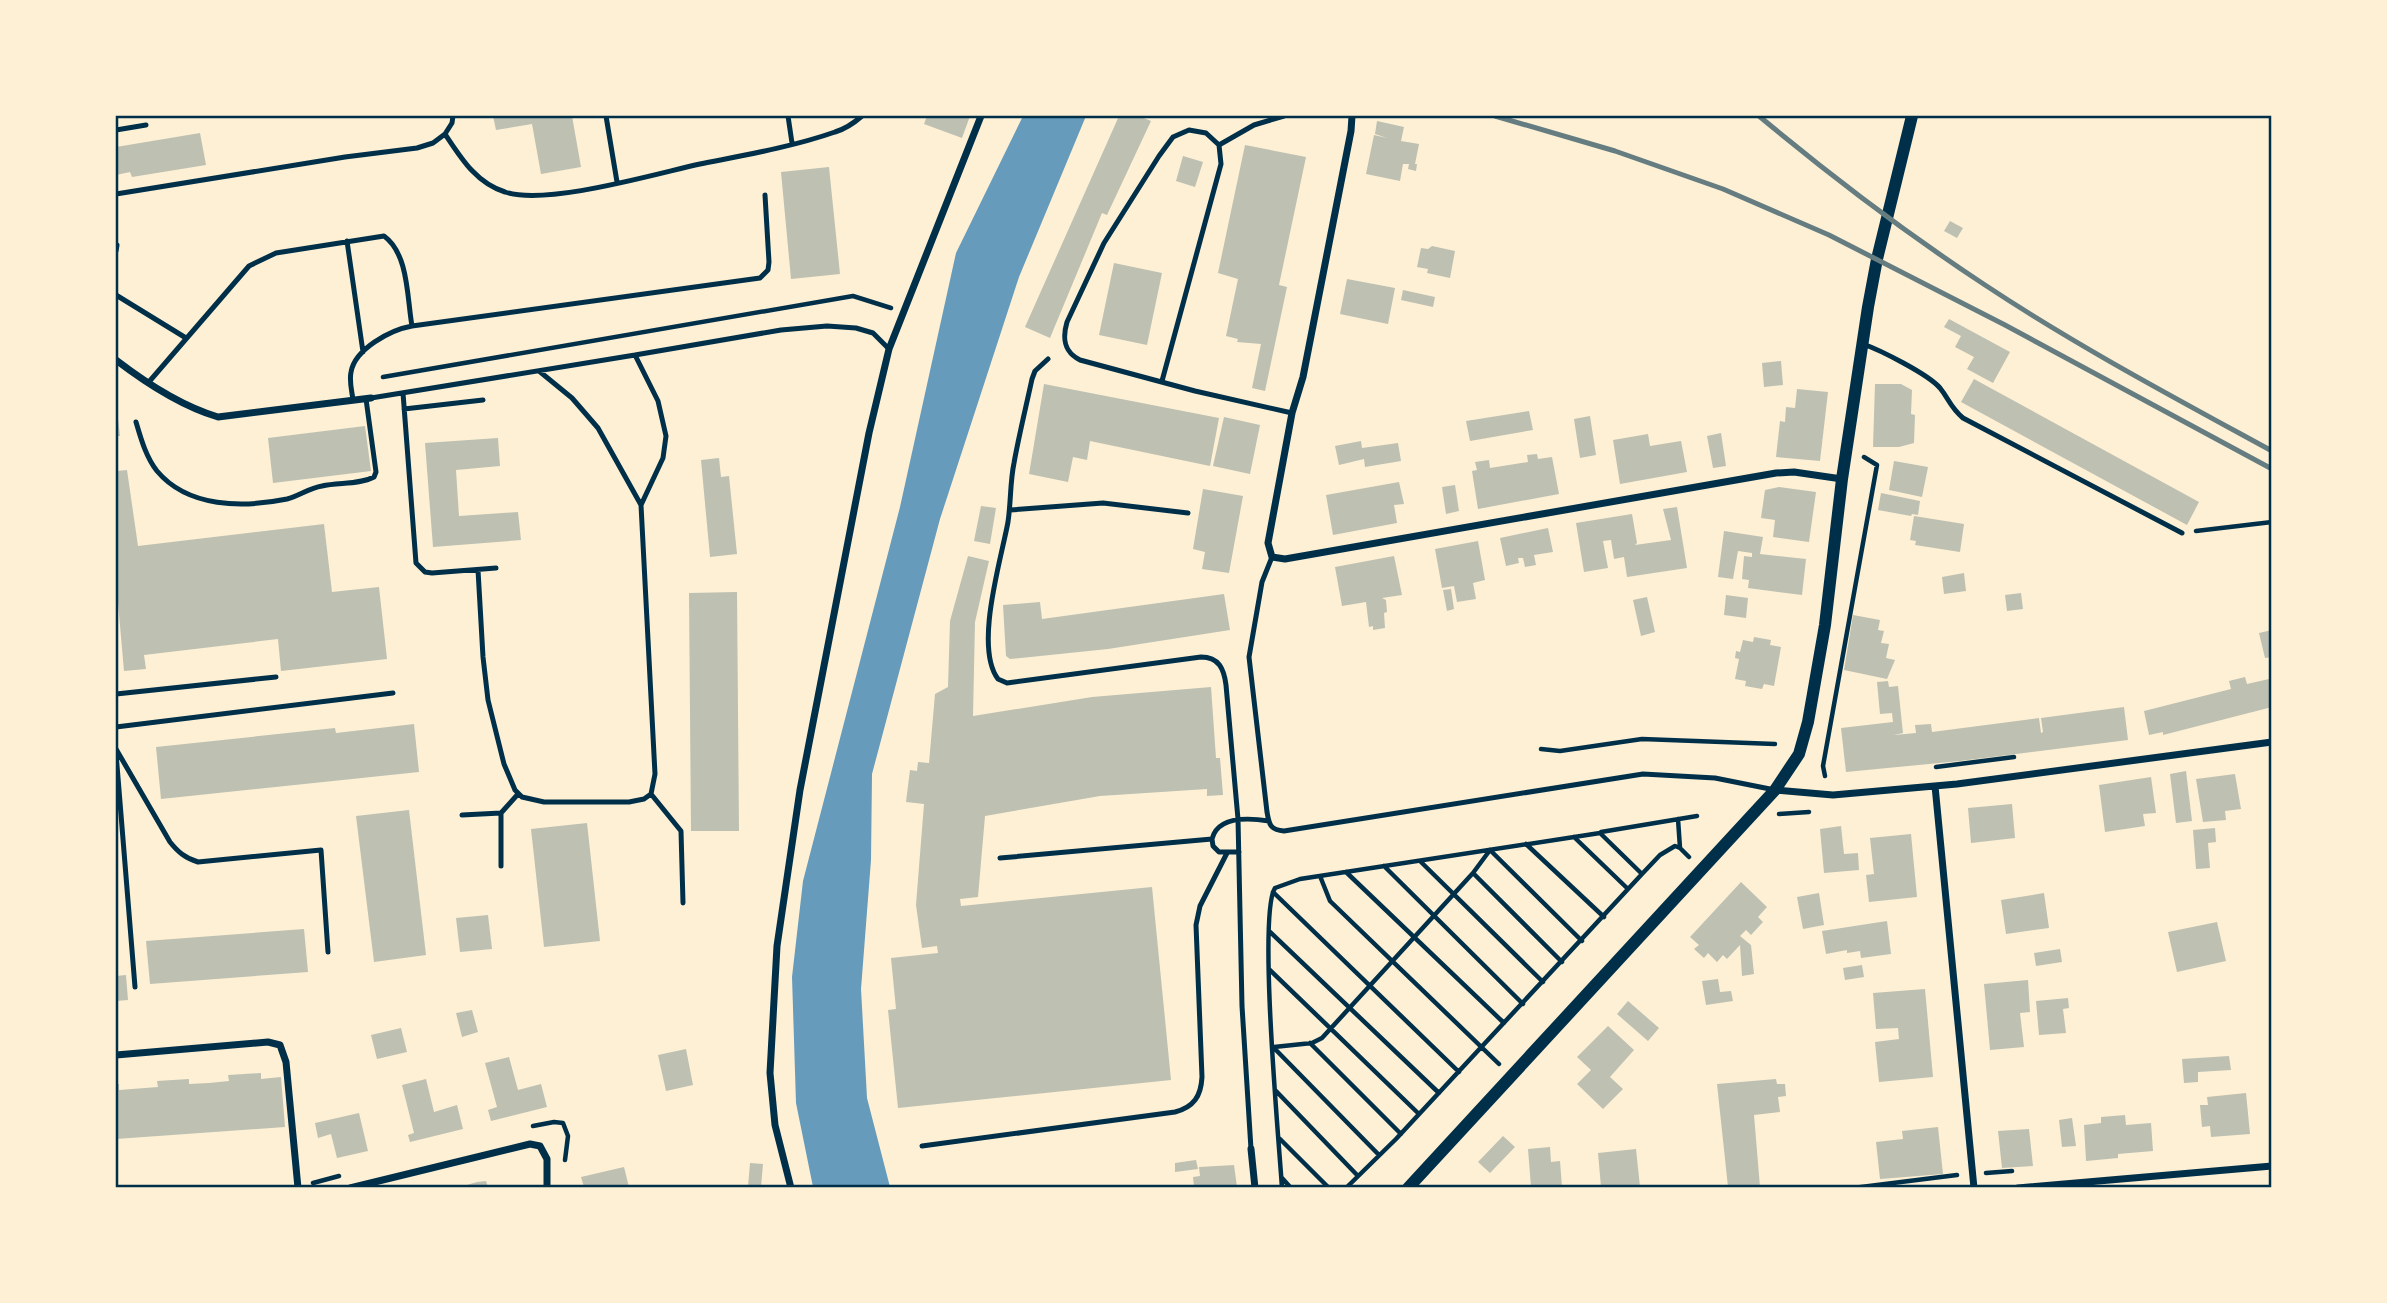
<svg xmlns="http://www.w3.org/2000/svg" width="2387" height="1303" font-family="'PT Sans',sans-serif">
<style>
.water{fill:#669bbc}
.building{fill:#bec0b2}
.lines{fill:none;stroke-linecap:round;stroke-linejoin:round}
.path{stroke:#003049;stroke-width:4.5}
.service{stroke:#003049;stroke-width:5}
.minor{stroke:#003049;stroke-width:7}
.tertiary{stroke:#003049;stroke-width:12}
.rail{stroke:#657d81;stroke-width:5}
.neatline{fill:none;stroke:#003049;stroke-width:2.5}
</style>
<rect width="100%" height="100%" fill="#fdf0d5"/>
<path class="water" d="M1023 116H1086L1019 277 940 519 872 774 871 860 861 989 867 1098 890 1187H813L796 1103 792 977 803 881 900 507 956 253Z"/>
<path class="building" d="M493 116H572L581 167 541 174 532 124 496 130Z
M927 116H970L962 138 924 124Z
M1119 116H1139L1151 121 1107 215 1102 213 1050 338 1025 327Z
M1377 121 1404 127 1401 141 1419 144 1415 164H1417L1416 171 1408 169 1409 164H1403L1400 181 1366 174 1374 135 1387 138 1375 134Z
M200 133 206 165 132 177 130 172 116 175V147Z
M1245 145 1306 157 1279 285 1287 287 1265 391 1252 388 1261 344 1237 342 1238 339 1226 336 1238 279 1218 273Z
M1183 156 1203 162 1195 187 1176 181Z
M829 167 840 274 791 279 781 172Z
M1950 221 1963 228 1957 238 1944 231Z
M1432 246 1455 251 1450 278 1427 273 1428 269 1417 267 1421 248 1428 249Z
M1114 263 1162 273 1147 345 1099 335Z
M1347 279 1395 288 1388 324 1340 314Z
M1403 290 1435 297 1433 307 1401 300Z
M1949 319 2010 352 1993 383 1967 369 1974 357 1955 347 1961 336 1944 327Z
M1781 361 1783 385 1764 387 1762 363Z
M1974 379 2199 502 2187 525 1961 402Z
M1044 384 1219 418 1210 466 1090 441 1087 460 1073 457 1068 482 1029 474Z
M1875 384H1901L1912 390 1911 414 1915 415 1914 443 1899 447H1873Z
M1797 389 1828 392 1820 461 1776 457 1780 421 1785 422 1786 407 1795 408Z
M117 410 120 436H116V411Z
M1529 411 1533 430 1470 441 1466 421Z
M1590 416 1596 455 1580 458 1574 419Z
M1224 417 1260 425 1250 474 1213 466Z
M365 426 371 471 273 483 268 438Z
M1721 433 1726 466 1713 468 1707 436Z
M1648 434 1650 446 1681 441 1687 472 1620 484 1613 440Z
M498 438 500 466 456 470 459 516 518 512 521 540 433 547 425 443Z
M1361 441 1362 448 1398 443 1401 461 1365 467 1364 459 1339 465 1335 446Z
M1537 454 1538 459 1552 457 1559 494 1478 509 1472 471 1477 470 1475 462 1489 460 1490 468 1528 462 1527 455Z
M719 458 721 477 729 476 737 554 710 557 701 460Z
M1894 461 1928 467 1922 497 1889 490Z
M127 470 138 546 324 524 332 592 379 587 387 659 281 671 278 639 144 655 146 669 124 671 116 580V471Z
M1399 482 1404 504 1394 505 1397 523 1333 535 1326 495Z
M1455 485 1459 511 1446 514 1442 487Z
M1779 487 1816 492 1809 542 1773 537 1775 520 1761 518 1765 490Z
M1203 489 1243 496 1229 573 1202 569 1205 552 1193 549Z
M1881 493 1920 501 1918 515 1912 514 1911 516 1878 510Z
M981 506 996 508 990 544 974 541Z
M1677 507 1687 568 1627 577 1624 557 1614 559 1611 540 1603 541 1608 568 1584 572 1576 523 1632 514 1637 543 1635 545 1671 540 1663 509Z
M1914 516 1964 524 1960 552 1915 545 1916 541 1910 540Z
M1548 528 1553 552 1534 555 1536 565 1525 567 1523 558H1518L1519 563 1506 566 1500 538Z
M1724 531 1763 537 1760 554 1806 559 1802 595 1748 588 1749 580 1742 579 1744 556 1752 557V553L1738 551 1733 579 1718 577Z
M1478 541 1485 580 1473 583 1476 599 1457 602 1454 586 1442 588 1435 549Z
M968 556 989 561 975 622 973 716 1092 697 1211 687 1216 758H1220L1223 795 1207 796V789L1100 796 985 816 978 897 960 899 961 906 1152 887 1171 1080 898 1108 888 1010 896 1009 891 958 938 953 937 946 922 948 916 905 924 804 906 802 910 770 917 771 918 762 929 763 935 694 948 687 950 621Z
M1394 556 1402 595 1382 598 1386 600 1387 612 1384 613 1385 628 1373 630V626L1369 627 1366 602 1342 606 1335 567Z
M1964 573 1966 591 1944 594 1942 577Z
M1451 589 1454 609 1447 611 1443 590Z
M737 592 739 831H691L689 593Z
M2021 593 2023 609 2007 611 2005 595Z
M1224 594 1230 630 1108 649 1010 659 1006 656 1003 605 1040 602 1042 619Z
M1726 595 1748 598 1746 618 1724 615Z
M1647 597 1655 632 1641 636 1633 600Z
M1853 615 1880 620 1878 630 1884 631 1881 643 1889 644 1886 658 1895 660 1887 679 1844 670Z
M2272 630V657L2265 658 2259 633Z
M1754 637 1771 640 1770 645 1781 647 1774 686 1764 684 1762 689 1745 686 1746 681 1735 679 1739 659 1735 658 1736 651 1740 652 1743 640 1753 642Z
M2245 677 2247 684 2269 679 2272 707 2163 735V732L2149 735 2144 711 2231 689 2229 681Z
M1888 681 1889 687 1898 686 1903 733 1894 735 1916 733 1915 725 1931 724 1932 732 2039 718 2041 733 2043 732 2041 718 2124 707 2128 740 1960 761 1846 772 1841 728 1893 722 1892 713 1880 714 1877 682Z
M414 724 419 772 161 799 156 747 335 728 336 733Z
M2186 771 2192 821 2176 823 2170 774Z
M2235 774 2241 809 2225 811 2226 820 2203 822 2196 779Z
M2151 777 2156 813 2143 814 2145 826 2105 832 2099 785Z
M2012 804 2015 838 1971 843 1968 808Z
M409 810 426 955 374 962 356 816Z
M587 823 600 941 544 947 531 829Z
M1841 826 1844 854 1858 853 1859 870 1824 873 1820 829Z
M2215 828 2216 842 2208 843 2210 868 2196 869 2193 830Z
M1911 834 1917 897 1869 902 1866 875 1874 874 1870 838Z
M1741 882 1767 907 1758 917 1763 922 1751 935 1746 930 1740 936 1751 945 1754 974 1742 976 1740 945 1727 959 1723 955 1717 962 1708 953 1704 958 1694 949 1699 945 1690 937Z
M1819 893 1824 925 1803 929 1797 897Z
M2044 893 2049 928 2006 934 2001 900Z
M488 915 492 949 460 952 456 918Z
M1887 921 1891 954 1861 958 1860 951 1847 953V950L1826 954 1822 931Z
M2217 922 2226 961 2177 972 2168 932Z
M304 929 308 972 150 984 146 941Z
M2060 949 2062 962 2036 966 2034 953Z
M1862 965 1864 977 1845 980 1843 968Z
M126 975 128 1000 116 1001V976Z
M1718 979 1720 992 1731 991 1733 1001 1706 1005 1702 981Z
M2028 980 2030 1012 2020 1013 2024 1047 1990 1050 1984 984Z
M1925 989 1933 1077 1879 1082 1875 1042 1899 1039 1898 1028 1876 1029 1873 993Z
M2068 998 2069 1008 2063 1009 2066 1033 2039 1035 2036 1001Z
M1628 1001 1659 1028 1648 1041 1617 1014Z
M472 1010 478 1032 462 1037 456 1013Z
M1608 1026 1634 1050 1610 1077 1623 1089 1603 1109 1577 1084 1591 1070 1577 1057Z
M401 1028 407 1052 377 1059 371 1035Z
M686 1049 693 1085 666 1091 658 1055Z
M2229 1056 2231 1070 2198 1072V1082L2184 1083 2182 1059Z
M509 1057 518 1090 541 1084 547 1107 491 1121 488 1110 497 1107 485 1063Z
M261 1073V1079L281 1077 285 1127 116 1139V1084H119V1090L158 1087 157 1081 189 1079V1084L209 1083 229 1081 228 1075Z
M426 1079 434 1112 457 1105 463 1129 410 1142 408 1135 414 1133 402 1085Z
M1776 1079 1777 1084H1785L1786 1096 1778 1097 1780 1112 1754 1115 1760 1187H1728L1717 1084Z
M2246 1093 2250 1134 2211 1137 2210 1126 2202 1127 2200 1105H2208L2207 1097Z
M359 1113 368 1151 337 1158 331 1134 318 1138 315 1123Z
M2125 1115 2126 1125 2151 1123 2153 1151 2118 1154V1158L2086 1161 2084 1125 2101 1123V1117Z
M2072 1118 2076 1146 2062 1147 2059 1120Z
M1938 1127 1943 1174 1880 1179 1876 1142 1903 1139 1902 1131Z
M2029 1129 2033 1166 2002 1168 1998 1131Z
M1503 1136 1515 1147 1490 1173 1478 1162Z
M1550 1147 1551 1162 1560 1161 1562 1187H1531L1528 1149Z
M1636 1149 1640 1187H1601L1598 1153Z
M1196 1160 1198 1169 1175 1172V1163Z
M750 1163 763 1164 761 1187H748Z
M1234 1165 1237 1187H1194L1193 1177 1200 1176 1199 1167Z
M624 1167 629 1187H584L581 1177Z
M486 1181 488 1187H460L477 1182Z"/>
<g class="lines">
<path class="path" d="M383 377 853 296 891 308
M2196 531 2272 522
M1541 749 1560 751 1642 739 1775 744
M1936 767 2014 757
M1825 776 1823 766 1877 465 1864 457
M1779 814 1809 812
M1678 819 1680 848
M1601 832 1697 816
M1574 837 1628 889
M1526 844 1604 917
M1420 861 1543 982
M1384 866 1523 1004
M1346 872 1504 1023
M1642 874 1660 855 1675 846 1680 848 1689 857
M1320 876 1330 901 1499 1064
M1273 892 1459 1072
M1270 932 1439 1093
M1562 962 1473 873 1490 850 1582 941
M1270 970 1419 1114
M1310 1043 1401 1134
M1274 1047 1312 1043 1322 1038 1473 873
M1274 1048 1379 1155
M1276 1091 1358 1176
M533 1126 554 1122 563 1123 568 1136 565 1160
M1280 1139 1329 1188
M1986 1173 2012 1171
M1282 1178 1291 1188
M313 1183 339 1176
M1282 1188C1279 1142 1258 914 1275 888L1300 879 1600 833 1642 874 1396 1139 1346 1188
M1853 1188 1957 1175"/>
<path class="service" d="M606 116 617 182
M788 116 792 143
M116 130 146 125
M445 134 452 123 453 116
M1219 145 1254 125 1284 116
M116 194 345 157 417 148 433 143 445 134C461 158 476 183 505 192 546 206 655 174 700 164 745 155 792 147 835 132 845 129 854 123 862 116
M347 241 363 352
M116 251 117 245
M116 295 186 338
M412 326 760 278 768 270 769 262 765 195
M1863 344C1880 350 1928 374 1940 388 1949 399 1950 407 1963 418L2182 533
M635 355 781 330 827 326 856 328 873 333 889 349
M1048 359 1035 371 1032 379C1026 407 1019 435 1014 463 1010 482 1011 502 1008 522 1001 560 974 647 998 679L1007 683 1201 657C1219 657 1224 669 1226 685L1238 819 1242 1006 1251 1149
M539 371 572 398 598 428 641 505
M1162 381 1221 164 1219 145 1206 133 1189 130 1173 137 1159 156 1104 243 1067 322C1062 339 1064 352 1080 360L1195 391 1292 413
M148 383 249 266 276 253 384 236C409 254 407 299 412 326 390 330 355 349 351 372 349 382 352 391 353 400
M403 393 416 563 425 572 432 573 496 568
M371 398 635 355 658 401 666 436 663 458 641 505 655 774 651 794 681 831 683 903
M404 409 483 400
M136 422C141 439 146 457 157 471 188 508 243 508 287 499 299 496 309 488 322 486 338 482 359 485 374 477L376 472 366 399
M1010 510 1103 503 1188 513
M1272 557 1262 582 1249 657 1267 812C1269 824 1270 830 1284 831L1643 774 1715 778 1775 790
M478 570 483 657 488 700 504 764 515 790 522 797 544 802H629L644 799 651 794
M116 694 276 677
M116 727 393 693
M116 749 170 842C178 852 185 858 198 862L321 850 328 952
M116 753 135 987
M462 815 501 813
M1212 839 1213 846 1219 852H1239
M1000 858 1212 839C1218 815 1250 818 1269 821
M501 866V813L518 794
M922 1146 1175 1112C1194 1107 1201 1096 1202 1077L1196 925 1200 906 1227 853"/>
<path class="minor" d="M1352 116 1351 131 1303 377 1292 413 1268 543 1272 557 1285 559 1776 473 1794 472 1842 479
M116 360C146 383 181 406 218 417L371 398
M1935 786 1974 1188
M1775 790 1833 795 1957 784 2272 742
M116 1055 268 1042 280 1045 286 1062 298 1188
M1251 1149 1255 1188
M350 1188 530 1144 540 1146 547 1159V1188
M791 1188 775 1125 770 1073 777 946 800 790 869 433 889 349 981 116
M2018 1188 2272 1166"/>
<path class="tertiary" d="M1408 1188 1775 790 1799 754 1808 722 1825 625 1842 479 1868 307 1877 259 1912 116"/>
<path class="rail" d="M1495 116 1615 151 1723 189 1829 235 2005 325 2272 469
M1759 116C1831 176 1906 233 1985 285 2077 346 2175 398 2272 451"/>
</g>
<rect width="2387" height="1303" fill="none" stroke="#fdf0d5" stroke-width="234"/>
<rect x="117" y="117" width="2153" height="1069" class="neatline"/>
</svg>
